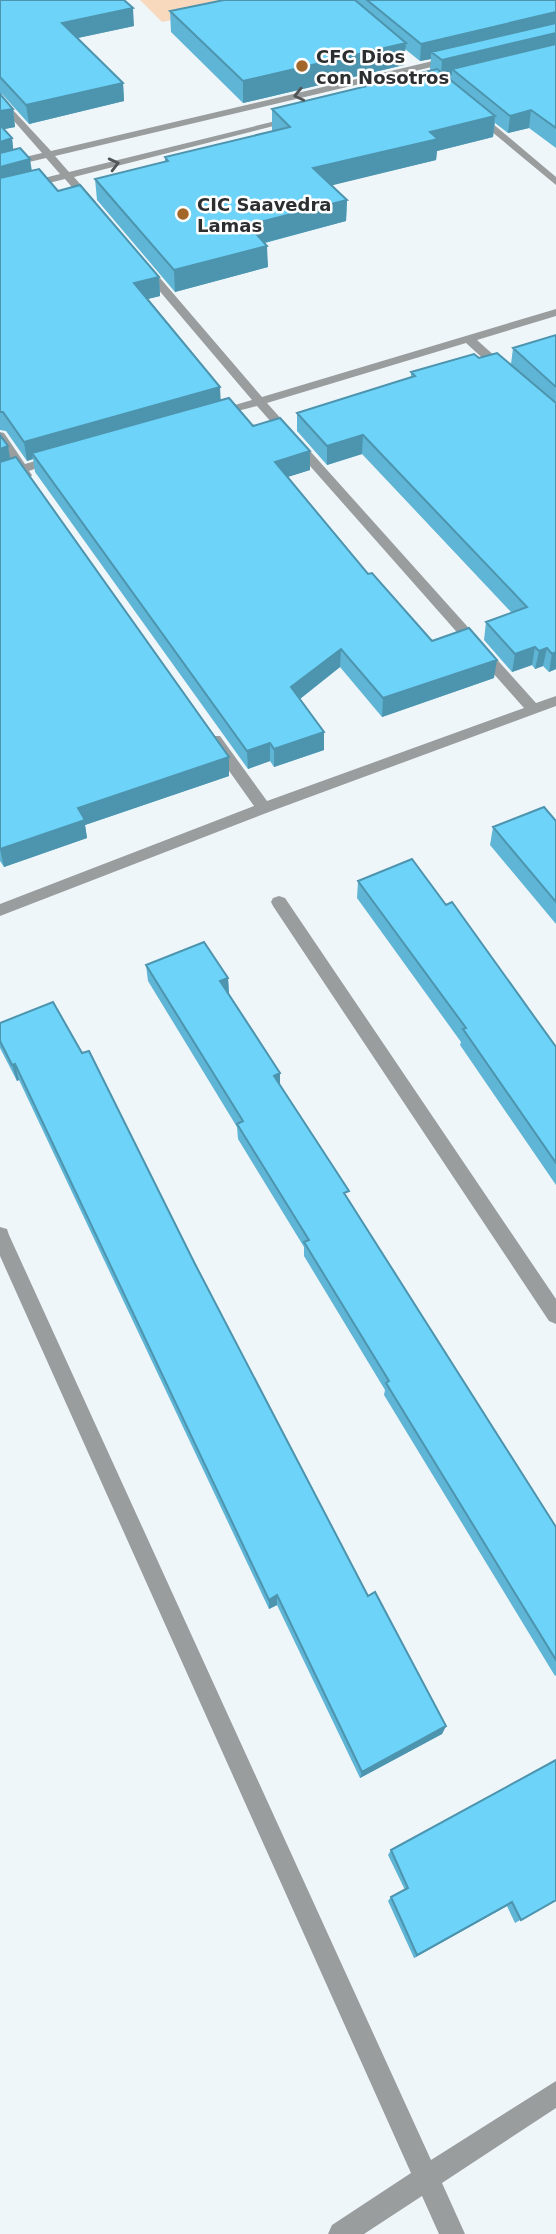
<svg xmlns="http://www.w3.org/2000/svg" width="556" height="2234" font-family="'DejaVu Sans',sans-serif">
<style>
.green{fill:#f8d9be}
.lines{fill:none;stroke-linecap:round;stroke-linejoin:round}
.street{fill:#9a9d9e;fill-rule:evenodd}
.wall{fill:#5fb5d5}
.shaded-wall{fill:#4d94ae}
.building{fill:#6ed3f8;stroke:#4d94ae;stroke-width:2}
.oneway{stroke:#525556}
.poi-dot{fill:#a3672a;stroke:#fff;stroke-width:2.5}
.labels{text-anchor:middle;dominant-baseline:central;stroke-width:5;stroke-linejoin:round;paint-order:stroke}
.far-poi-label{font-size:18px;font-weight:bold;fill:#2c2e30;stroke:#fff;text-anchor:start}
</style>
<rect width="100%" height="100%" fill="#eff6fa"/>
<path class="green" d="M140 0H265L162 22Z"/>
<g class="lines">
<path class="street" d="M454 56 457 57V61L55 156 69 172 292 117 297 120 74 177 96 202V206H88L65 179 0 195V189L60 174 46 158 0 169V163L42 153 0 105V96L51 151Z
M474 113H480L556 177V185L474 117Z
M140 264H148L262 397 556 309V316L477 340 508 368V374H500L466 343 267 403 536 703 556 696V706L269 812 0 916V904L254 806 210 744 208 740 210 736H220L267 801 524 708 257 406 214 417V411L252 400 140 268Z
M0 432 4 433 25 464 56 455 62 459 29 471 32 475 30 478H22L19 474 0 479V471L14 467 0 445Z
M279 896 285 898 556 1299V1324L549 1321 273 906 271 902 273 898Z
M0 1227 7 1229 9 1235 431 2160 556 2081V2108L442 2183 465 2234H439L422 2196 364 2234H328L332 2225 411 2173 0 1256Z"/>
</g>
<path class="wall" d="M0 0 134 26 77 38 123 83 124 101 29 124 2 94H0L13 109 15 127 4 129 12 138 13 149 32 171 58 191 159 277 160 296 147 299 221 400 310 470 287 477 368 574 432 641 494 678 382 717 340 667 300 699 324 732V750L274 767 270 761 248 769 35 472 33 459 27 461 6 431 0 430Z
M224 0H556V148L529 128 508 133 495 123 493 137 437 151 436 160 331 185 347 200 346 221 265 243 268 267 175 292 97 200 95 179 165 162V157L273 131 272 130V109L431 71 430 69 431 59 420 61 405 49 404 65 243 103 171 32 170 11Z
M556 335V669L549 672 543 666 535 669 532 665 512 672 484 640 486 622 512 613 362 454 327 465 297 431V413L411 377V372L479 358 511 364 513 348Z
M0 435 8 446 10 459 229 757V776L85 825 87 838 4 867 0 861Z
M556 821V924L490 845 493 827Z
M358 881 446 905 556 1047V1185L460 1045 461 1042 357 898Z
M146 965 228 978 229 994 280 1086 348 1199 556 1527V1675L555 1676 384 1395 385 1390 304 1256V1247L238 1139 237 1127 148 981Z
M0 1023 195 1264 368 1596 446 1726 442 1734 360 1778 277 1605 269 1609 19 1080 17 1081 0 1048Z
M391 1850 556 1900 515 1923 507 1906 414 1958 388 1901 391 1897 405 1890 388 1855Z"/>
<path class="shaded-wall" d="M133 8 134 26 64 41 62 23Z
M556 12V29L431 52V59L420 61 421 44Z
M556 33V50L452 69V75L441 78 442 60Z
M406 43 404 65 243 103V81Z
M123 83 124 101 29 124 26 105Z
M13 109 15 127 0 130V111Z
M531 110 529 128 508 133 510 116Z
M495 116 493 137 437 151 436 160 313 190V168L430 132Z
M12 138 14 157 0 161V142Z
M30 159 33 178 0 186V167Z
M347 200 346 221 248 247V225Z
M267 246 268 267 175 292 174 270Z
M159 277 160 296 136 302 134 283Z
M220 387 221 406 32 453 33 459 27 461 24 442Z
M363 435 362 454 327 465V446Z
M8 446 11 465 0 469V449Z
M310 451V470L275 481V462Z
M535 647 532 665 512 672 515 654Z
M547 648 543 666 535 669 539 651Z
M341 649 340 667 291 706V687Z
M556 652V669L549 672 552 654Z
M497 660 494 678 382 717 383 698Z
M324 732V750L274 767V749Z
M270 743V761L248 769 247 751Z
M229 757V776L85 825 87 838 4 867 0 849 78 808Z
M228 978 229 994 220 981Z
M15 1064 19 1080 17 1081 12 1065Z
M280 1073V1089L274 1076Z
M277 1595V1605L269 1609V1600Z
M446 1726 442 1734 360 1778 362 1772Z
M512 1902 507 1906 414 1958 417 1955Z"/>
<path class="building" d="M0 0H124L133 8 62 23 123 83 26 105 0 77Z
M224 0H355L406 43 243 81 170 11Z
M367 0H556V12L421 44Z
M556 23V33L442 60 431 52Z
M556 44V128L531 110 510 116 452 69Z
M437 69 495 116 430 132 438 139 313 168 347 200 248 225 267 246 174 270 95 179 168 161 165 157 290 127 272 109Z
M0 94 13 109 0 111Z
M0 125 12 138 0 142Z
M20 148 30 159 0 167V153Z
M39 169 58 191 80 185 159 277 134 283 220 387 24 442 3 412H0V178Z
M556 335V387L513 348Z
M497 353 556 403V652L552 654 547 648 539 651 535 647 515 654 486 622 527 607 363 435 327 446 297 413 415 376 411 372 474 354 479 358Z
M229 398 253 426 280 418 310 451 275 462 368 574 372 573 432 641 469 628 497 660 383 698 341 649 291 687 324 732 274 749 270 743 247 751 32 453Z
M0 435 8 446 0 449Z
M16 457 229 757 78 808 85 820 0 849V462Z
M544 807 556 821V902L493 827Z
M412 859 446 905 452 902 556 1047V1163L463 1029 466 1028 358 881Z
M204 942 228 978 220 981 280 1073 274 1076 349 1191 344 1193 556 1527V1660L386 1383 389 1381 304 1242 309 1240 237 1124 243 1121 146 965Z
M53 1002 82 1053 89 1051 195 1264 368 1596 375 1592 446 1726 362 1772 277 1595 269 1600 15 1064 12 1065 0 1041V1023Z
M556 1760V1900L521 1920 512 1902 417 1955 391 1897 408 1888 391 1850Z"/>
<defs><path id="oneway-chevron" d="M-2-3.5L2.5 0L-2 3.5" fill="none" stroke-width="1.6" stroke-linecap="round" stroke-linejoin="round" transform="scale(1.75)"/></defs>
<g class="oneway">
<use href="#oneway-chevron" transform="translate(299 95) rotate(167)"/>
<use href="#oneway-chevron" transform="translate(114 164) rotate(-14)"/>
</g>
<g class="poi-dot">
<circle cx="302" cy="66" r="7"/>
<circle cx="183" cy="214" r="7"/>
</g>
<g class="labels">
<g class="far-poi-label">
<text x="316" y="56">CFC Dios<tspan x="316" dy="21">con Nosotros</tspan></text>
<text x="197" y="204">CIC Saavedra<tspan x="197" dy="21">Lamas</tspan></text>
</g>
</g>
</svg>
